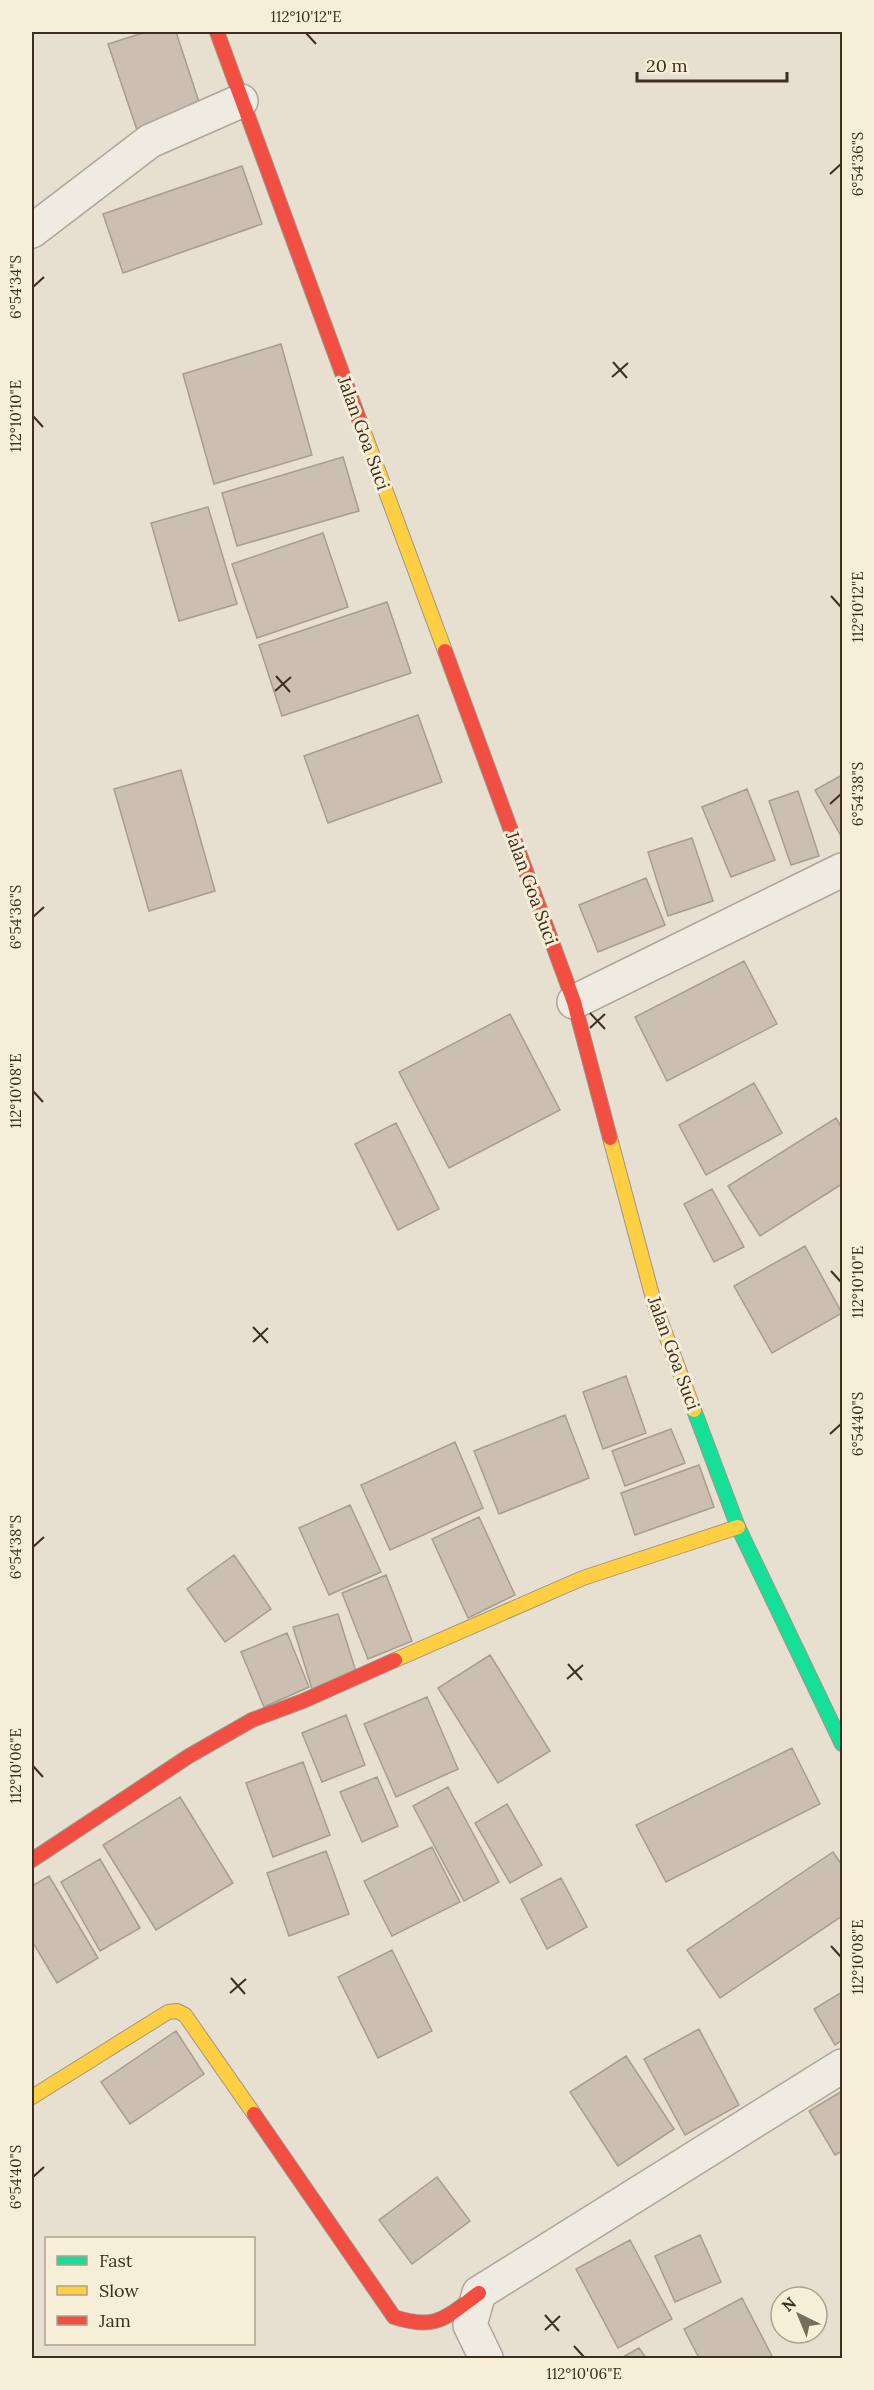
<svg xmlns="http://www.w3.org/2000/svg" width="874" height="2390" font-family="Lora,serif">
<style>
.building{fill:#cbbfb2;stroke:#a89c90;stroke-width:1.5}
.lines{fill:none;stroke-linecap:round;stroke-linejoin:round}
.street-casing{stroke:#ada599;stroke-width:36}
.fast-casing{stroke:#9c958a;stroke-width:16}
.slow-casing{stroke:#9c958a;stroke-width:16}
.jam-casing{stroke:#9c958a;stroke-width:16}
.street{stroke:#efebe3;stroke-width:33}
.fast{stroke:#16e098;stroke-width:14}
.slow{stroke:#ffcf43;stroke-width:14}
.jam{stroke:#f24e42;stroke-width:14}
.ticks{fill:none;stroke:#3d2e20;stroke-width:2}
.labels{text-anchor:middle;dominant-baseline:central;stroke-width:6;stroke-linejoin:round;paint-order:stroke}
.street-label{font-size:18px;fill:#3d2e20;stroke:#f7eed8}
.neatline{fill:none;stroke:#3d2e20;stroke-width:2}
.ticks-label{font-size:15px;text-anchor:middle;fill:#3d2e20}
</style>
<rect width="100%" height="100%" fill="#e7e0d1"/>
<path class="building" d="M146 32H176L201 108 137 130 108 44Z
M242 166 262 224 123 273 103 214Z
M281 344 312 455 214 484 183 374Z
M343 457 359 511 237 546 222 493Z
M208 507 237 604 179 621 151 523Z
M323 533 348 607 257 638 232 564Z
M387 602 411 673 282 716 259 645Z
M418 715 442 782 328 823 304 756Z
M181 770 215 891 149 911 114 789Z
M842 775V835L841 836 815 790Z
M747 789 775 860 731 877 702 807Z
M798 791 819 856 791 865 769 801Z
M692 838 713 901 668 916 648 852Z
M646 878 665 925 598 952 579 905Z
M744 961 777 1024 667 1081 635 1017Z
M510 1014 560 1110 449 1168 399 1072Z
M754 1083 782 1133 706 1175 679 1125Z
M836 1118 842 1128V1184L760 1236 728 1186Z
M396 1123 439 1209 398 1230 355 1144Z
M712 1189 744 1247 714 1262 684 1204Z
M805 1246 842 1313 772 1353 734 1286Z
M626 1376 646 1433 603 1449 583 1392Z
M565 1415 589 1478 499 1514 474 1451Z
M671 1429 685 1463 625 1486 612 1451Z
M455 1442 483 1508 390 1550 361 1485Z
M699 1465 714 1507 635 1535 621 1493Z
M350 1505 381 1572 329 1595 299 1528Z
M479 1517 515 1595 468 1618 432 1539Z
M234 1555 271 1609 225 1642 187 1589Z
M386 1575 412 1641 368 1659 342 1593Z
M338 1614 357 1675 312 1689 293 1627Z
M287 1633 309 1687 264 1707 241 1652Z
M490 1655 550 1751 498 1783 438 1688Z
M427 1697 458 1769 396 1797 364 1724Z
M346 1715 365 1765 322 1782 302 1733Z
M792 1748 820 1804 666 1882 636 1825Z
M303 1762 330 1835 273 1857 246 1783Z
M377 1777 398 1826 362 1842 340 1792Z
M448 1787 499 1882 464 1901 413 1806Z
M180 1797 233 1883 156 1930 103 1845Z
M507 1804 542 1865 510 1883 475 1823Z
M432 1847 460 1902 392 1936 364 1881Z
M326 1851 349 1914 289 1936 267 1873Z
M833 1852 842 1865V1916L720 1998 687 1950Z
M100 1859 140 1928 100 1951 61 1882Z
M49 1876 98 1958 57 1983 32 1941V1886Z
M561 1878 587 1927 547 1949 521 1899Z
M392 1950 432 2031 378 2058 338 1977Z
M842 1992V2040L835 2045 814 2009Z
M699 2029 739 2105 685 2135 644 2059Z
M176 2031 204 2074 130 2124 101 2082Z
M626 2056 674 2129 618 2166 570 2092Z
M842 2091V2151L835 2155 809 2111Z
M437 2177 470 2221 412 2264 379 2220Z
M700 2235 721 2282 675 2302 655 2256Z
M630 2240 672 2319 618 2348 576 2269Z
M742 2298 773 2358H699L684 2329Z
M639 2348 646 2358H621Z"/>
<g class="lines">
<defs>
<path id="street" d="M32 231 150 141 241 101
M574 1002 842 870
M486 2358 470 2325 479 2293 842 2066"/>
<path id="fast" d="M694 1410 738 1527 842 1744"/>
<path id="slow" d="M359 419 445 651
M610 1138 655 1306 694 1410
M395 1660 583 1578 738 1527
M32 2097 168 2012 177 2011 185 2015 254 2114"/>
<path id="jam" d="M217 32 359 419
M445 651 574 1002 610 1138
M32 1860 189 1756 252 1720 303 1701 395 1660
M254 2114 394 2317C437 2331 446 2317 479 2293"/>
</defs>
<use href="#street" class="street-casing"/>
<use href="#fast" class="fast-casing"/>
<use href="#slow" class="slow-casing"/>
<use href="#jam" class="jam-casing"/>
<use href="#street" class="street"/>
<use href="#fast" class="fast"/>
<use href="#slow" class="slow"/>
<use href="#jam" class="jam"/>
</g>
<path class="ticks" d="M306 33 316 44M830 174 841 164M33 287 44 277M613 362 627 378M612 377 628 363M33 416 43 427M831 596 841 607M276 676 290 692M275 691 291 677M830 804 841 794M33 917 44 907M590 1013 605 1029M590 1028 605 1014M33 1091 43 1102M831 1271 841 1282M253 1327 268 1343M253 1342 268 1328M830 1434 841 1424M33 1547 44 1537M568 1664 582 1680M567 1679 583 1665M33 1766 43 1777M831 1946 841 1957M231 1978 245 1994M230 1993 246 1979M33 2177 44 2167M545 2315 559 2331M545 2330 560 2316M574 2346 584 2357"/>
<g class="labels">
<g class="street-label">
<text transform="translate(364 433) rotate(70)">Jalan Goa Suci</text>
<text transform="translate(532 888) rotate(70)">Jalan Goa Suci</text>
<text transform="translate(674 1353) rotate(70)">Jalan Goa Suci</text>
</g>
</g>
<rect width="874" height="2390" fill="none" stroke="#f7eed8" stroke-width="66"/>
<rect x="45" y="2237" width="210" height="108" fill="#f7eed8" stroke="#ada18e" stroke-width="1.5"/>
<rect x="57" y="2256" width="30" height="9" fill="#16e098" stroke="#ada18e" stroke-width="1.5"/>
<text x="99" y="2267" font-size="18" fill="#3d2e20">Fast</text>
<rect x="57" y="2286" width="30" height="9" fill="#ffcf43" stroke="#ada18e" stroke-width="1.5"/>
<text x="99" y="2297" font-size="18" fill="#3d2e20">Slow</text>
<rect x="57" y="2316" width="30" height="9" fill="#f24e42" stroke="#ada18e" stroke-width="1.5"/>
<text x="99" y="2327" font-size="18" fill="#3d2e20">Jam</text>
<g transform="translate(799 2315) rotate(317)"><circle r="28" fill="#f7eed8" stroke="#ada18e" stroke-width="1.5"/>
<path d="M0-4.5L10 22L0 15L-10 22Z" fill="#786c5e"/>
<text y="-9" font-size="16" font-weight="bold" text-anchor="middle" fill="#3d2e20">N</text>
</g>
<path d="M637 72v9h150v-9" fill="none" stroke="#3d2e20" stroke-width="3"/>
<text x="646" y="72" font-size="18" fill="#3d2e20" stroke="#f7eed8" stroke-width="4.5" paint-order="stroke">20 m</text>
<rect x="33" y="33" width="808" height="2324" class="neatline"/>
<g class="ticks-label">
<text x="306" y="22">112°10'12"E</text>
<text transform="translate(858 164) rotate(-90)" y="5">6°54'36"S</text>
<text transform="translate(16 287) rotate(-90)" y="5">6°54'34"S</text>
<text transform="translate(16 416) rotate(-90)" y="5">112°10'10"E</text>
<text transform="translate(858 607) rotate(-90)" y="5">112°10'12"E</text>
<text transform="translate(858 794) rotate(-90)" y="5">6°54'38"S</text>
<text transform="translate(16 917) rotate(-90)" y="5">6°54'36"S</text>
<text transform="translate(16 1091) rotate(-90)" y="5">112°10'08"E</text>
<text transform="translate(858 1282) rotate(-90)" y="5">112°10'10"E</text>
<text transform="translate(858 1424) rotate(-90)" y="5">6°54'40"S</text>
<text transform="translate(16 1547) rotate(-90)" y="5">6°54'38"S</text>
<text transform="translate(16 1766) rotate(-90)" y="5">112°10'06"E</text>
<text transform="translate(858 1957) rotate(-90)" y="5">112°10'08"E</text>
<text transform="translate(16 2177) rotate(-90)" y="5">6°54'40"S</text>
<text x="584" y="2379">112°10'06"E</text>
</g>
</svg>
